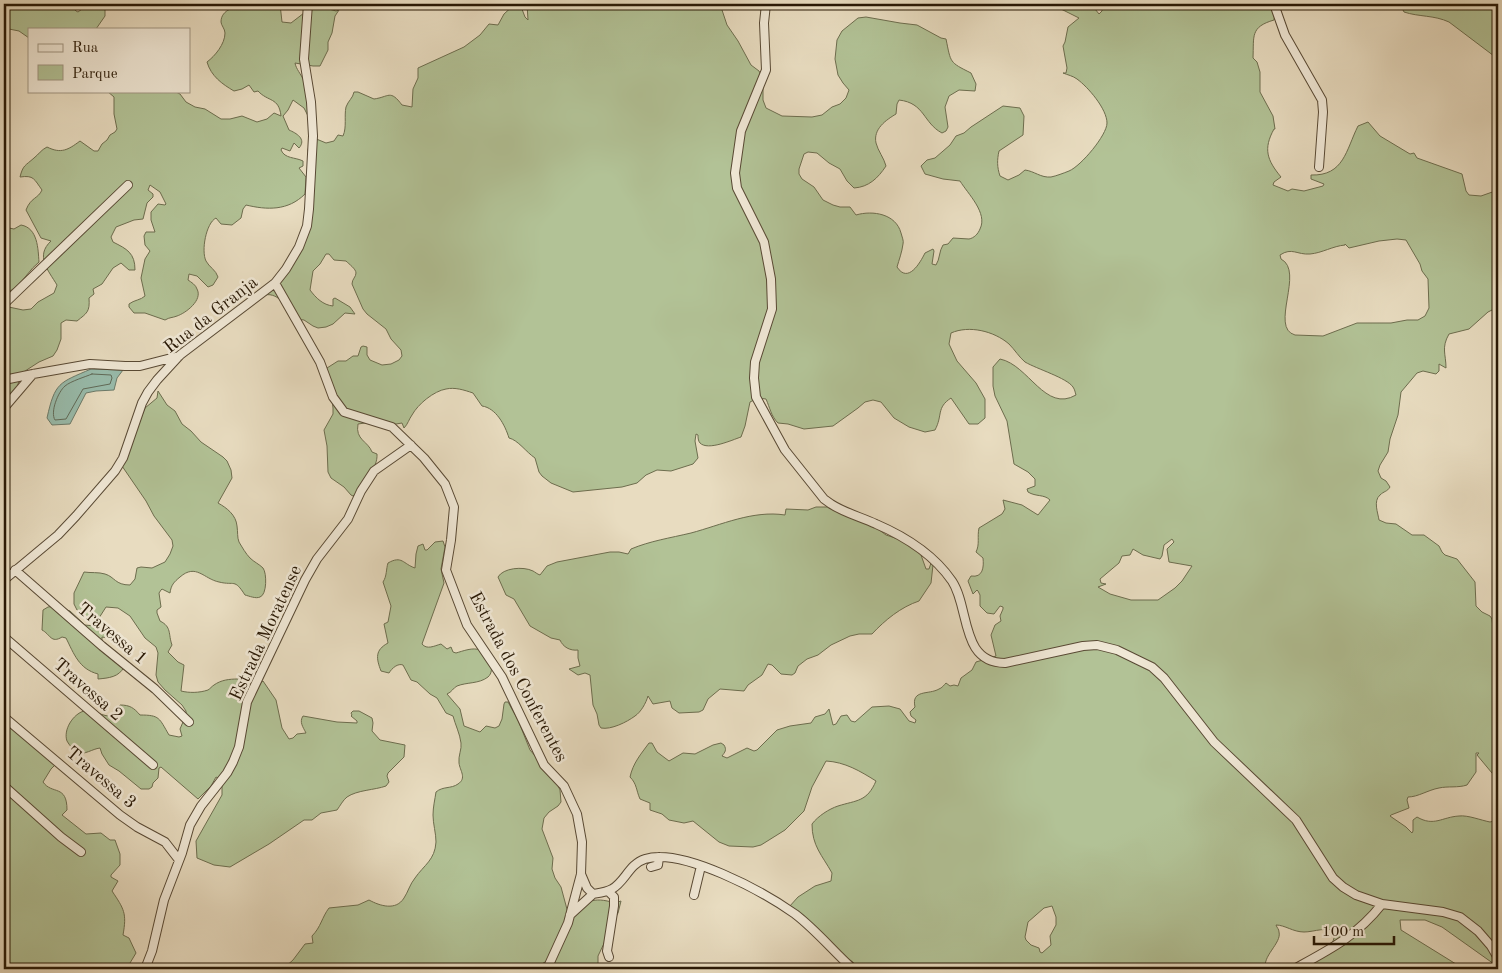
<svg xmlns="http://www.w3.org/2000/svg" width="1502" height="973" font-family="'Old Standard TT',serif">
<style>
.green{fill:#b2c296;stroke:#6d6d4e;fill-rule:evenodd}
.water{fill:#98bcac;stroke:#6b7a69}
.lines{fill:none;stroke-linecap:round;stroke-linejoin:round}
.shore{stroke:#606a58;stroke-width:1}
.minor-casing{stroke:#584934;stroke-width:10}
.minor{stroke:#f0e8d6;stroke-width:8}
.labels{text-anchor:middle;dominant-baseline:central;stroke-width:5;stroke-linejoin:round;paint-order:stroke}
.street-label{font-size:18px;fill:#281805;stroke:#f0e8d6}
</style>
<rect width="100%" height="100%" fill="#e8dcc0"/>
<filter id="stains"><feTurbulence type="fractalNoise" baseFrequency=".004" numOctaves="4"/><feColorMatrix values="0 0 0 0 .2 0 0 0 0 .09 0 0 0 0 .02 0 0 0 .5 -.17"/></filter>
<radialGradient id="worn" r=".72"><stop offset=".6" stop-color="#630" stop-opacity="0"/><stop offset="1" stop-color="#630" stop-opacity=".3"/></radialGradient>
<path class="green" d="M4 4H70L76 11 78 12 89 4H105V16L96 29H29V38L19 31 9 29 4 24Z
M245 4H280L282 22 291 23 304 13 306 4H327L329 9 336 11 339 10 335 16 332 33 328 42V50L320 66H313L295 63C296 69 301 74 304 81 308 92 307 104 308 116L304 108 293 100 288 110 283 116 289 130C296 133 307 139 299 148L294 143 290 151 282 148 281 150C285 159 295 157 303 161V166L299 168 306 177 305 194C288 211 267 210 246 205L243 209 241 218 232 225 221 224 216 218C206 223 201 251 206 261 209 267 216 270 218 277L213 285 208 287 197 276 189 274 188 280C191 282 196 285 197 289 203 300 186 313 177 316 172 318 170 317 165 320L145 313H134L129 307V304C134 300 141 300 145 296L141 278 145 259 150 251 145 245 144 236 146 232H155L151 220V212L158 204 165 205 166 204 160 192 150 185 148 190 153 194V197L147 203 143 219 134 220 116 227 111 237 113 242C127 249 135 253 135 270H129L121 263 113 268 102 284 93 289 94 294 89 298C90 312 87 313 77 321L66 320 61 323V339L57 350 53 356 39 362 22 373 14 395 4 399V306L23 310 31 309 38 302 54 293 57 285C48 270 35 256 51 241L41 238 26 210C31 197 38 199 42 190 34 179 34 175 20 177 23 165 25 166 34 158 39 154 41 150 47 147 61 154 68 150 80 141L94 151H98L102 144 107 140 110 135 115 132 117 129 114 114V97L107 91H174L180 94 186 102 195 107 205 109 221 119H230L242 116 257 122 267 119 274 113 281 116C279 97 268 102 258 91L254 92 249 85 242 89 234 91C222 84 211 76 207 62 215 56 225 44 225 33 225 29 221 25 221 22 221 9 236 7 245 4Z
M515 4H520L525 17 528 20 527 4H720L727 25 738 41 751 65 759 71 763 79V100L766 108 782 116 812 117 822 115 832 107 840 104 846 98 849 90 843 83 838 75 835 59 837 40 842 31 858 18 866 17 900 23 917 25 941 38 946 39C951 63 949 62 971 73L976 84 975 91 959 90 949 96 945 107 948 127 946 131 942 133C923 123 925 103 899 100L897 104 896 114C886 120 873 129 876 143 878 151 884 158 886 166 878 178 869 187 854 188L847 181 840 169 829 163 817 153 808 152 804 154 799 169V174L802 179 814 187 823 200 833 205 840 207H850L856 215C873 210 896 214 901 233 902 237 904 241 903 244 902 252 899 260 897 267 908 284 920 263 925 253L933 249 934 251 932 264 936 265C940 259 939 251 943 245L948 244 953 238C958 238 964 239 969 239 974 238 978 234 980 229 988 213 968 194 960 181L943 179 925 174 921 166 927 160 935 158 950 145 956 136 964 133 971 127 1003 106 1020 108 1024 116 1023 135 999 151C997 160 997 167 1000 176L1008 180 1019 175 1025 170C1034 171 1041 178 1051 177 1056 176 1064 173 1069 171 1081 166 1107 135 1107 123 1107 109 1088 87 1077 79 1073 76 1068 75 1063 73H1066L1067 68 1063 46 1065 42 1068 27 1079 18 1061 9 1052 6 1051 4H1091L1099 14 1102 11 1103 4H1265C1271 8 1276 12 1274 20 1250 27 1254 36 1253 58L1257 62 1260 72V92L1273 116 1275 129H1274C1263 149 1267 160 1281 177L1274 182 1273 185 1288 191 1292 189 1304 191 1323 186 1324 184 1311 179V175C1344 176 1346 150 1358 126L1368 122 1380 136 1410 154 1414 153 1417 158 1462 174 1466 191 1469 195 1481 196 1498 190V307L1488 312 1469 329 1449 334C1441 348 1446 354 1446 368L1439 364V371L1436 374 1423 371 1417 373 1401 392 1398 415 1390 439 1388 452 1380 465 1378 471 1381 478 1386 481 1390 487C1387 492 1384 491 1380 495 1373 501 1378 513 1379 520L1386 523 1396 524 1412 535H1424L1439 546 1442 552 1445 555 1457 559 1475 582 1476 606 1482 612 1490 616 1492 619 1493 628 1498 640V787L1497 779 1477 755 1479 753H1476V772L1467 785C1458 788 1448 786 1439 788 1428 790 1418 797 1408 797L1407 800 1409 808 1391 815 1390 816 1406 827 1412 833 1413 831V820L1417 817C1434 827 1442 817 1459 816 1468 815 1480 820 1490 822L1494 821 1498 813V969L1494 964 1442 927 1425 920H1400L1401 930 1464 969H1308C1311 959 1321 955 1329 948 1333 944 1334 937 1336 932 1328 926 1314 932 1304 932 1293 932 1285 925 1276 925 1277 928 1279 929 1279 932 1282 943 1261 957 1266 969H858L853 962 841 954 789 907 798 897 815 886 831 881 832 873C822 855 812 846 812 824 818 816 829 809 838 806 857 800 867 802 876 781 860 771 845 762 826 761L812 787 804 811 785 830 761 845 753 847 729 846 719 842 693 821 684 823 669 820 662 814 650 810V803L640 799C636 790 637 784 630 777 633 763 641 754 649 743H652L657 752 669 761 683 753 695 754 713 745 721 743 724 745C727 750 725 752 722 756L727 758 747 748 754 751 757 750 777 730 790 726 811 723 815 717 825 714 829 709 833 725 836 724 841 716 847 715 851 721 855 722 872 707 889 706 900 709 909 721 915 723 916 720 911 716 910 712 915 707C911 689 929 695 939 689 942 688 944 685 946 683L950 686 954 685 958 686 961 678 972 670 976 662 996 656 991 635 995 625 1001 621 1000 616 1003 609V607L1000 606 994 614 987 613 980 606V595L978 591 977 590 973 594 968 581 971 576C983 578 984 567 983 558L976 552C980 544 977 537 979 528L1002 514 1005 509 1003 500 1022 505 1038 515 1050 500C1044 494 1036 497 1028 492L1027 489 1035 486V479L1028 472 1014 464 1007 421 995 396 993 386V367L1000 359C1029 365 1045 413 1076 395 1075 392 1075 390 1073 387 1067 378 1037 369 1025 362 1019 357 1015 350 1009 344 994 331 969 325 951 333L949 344 957 361 976 383 985 399V418L978 424H969L951 398C936 408 943 415 935 430L925 432 909 427 894 418 881 402 873 400 865 402 858 408 833 426 804 429 788 424 778 423C771 416 770 408 766 399L758 398 750 402 745 426 741 437C732 440 708 451 700 443 698 441 698 437 698 435L696 434 695 441 698 458 693 464 671 471 657 470 646 475 637 483 622 487 573 492 551 483 542 476 539 472 535 458C526 452 518 440 509 438 505 425 496 408 482 406L473 393C464 390 455 387 446 389 434 391 418 404 412 415 409 419 408 424 404 428L402 423 384 426 365 423 358 424C355 440 368 441 372 452L377 454C378 468 364 482 356 493L353 496 351 495 344 487 331 478 328 472 327 446 324 430 333 414V408L331 391 322 369 327 368 338 361H346L353 356H358L361 347 363 346 367 347V355L370 360 382 365 391 364 399 360 402 356 401 350 391 339 386 329 367 314 363 309 352 284C352 279 356 277 356 273 356 269 349 264 346 261L334 260 329 254H326L320 264 313 271 310 290C316 298 323 305 333 306V299L335 298 350 307 355 314 345 313 333 324 326 327 318 328 313 326 304 320 296 319C288 309 279 292 265 295L301 238 312 192 308 150 310 141 314 138 326 143 334 141 338 135 343 136C347 127 344 116 346 107 348 101 353 98 354 92H358L374 99C389 97 390 89 402 105L412 107 413 89 418 78V68L464 47 480 35 489 24 498 25 504 14ZM1397 239 1406 240 1420 264 1422 271 1428 279 1429 308 1425 316 1418 320H1407L1391 323H1357L1323 336 1295 335C1269 328 1305 271 1281 259L1280 255C1292 247 1297 255 1310 254 1322 253 1333 246 1345 245V244L1349 248 1379 241ZM1172 539 1174 542 1167 549 1169 562 1192 566 1182 581 1175 588 1158 600H1131L1110 594 1098 587 1106 584 1101 583 1100 579 1119 563 1122 556 1130 555 1133 549 1143 555 1160 559 1162 556 1164 545ZM1052 906 1056 917V925L1050 936 1051 945 1042 953 1040 952 1039 948 1031 945 1026 940 1025 937 1028 922 1044 908Z
M1400 4H1498V59L1449 22C1434 15 1419 17 1404 12Z
M21 225C38 228 38 249 39 262 30 269 25 279 17 286 12 290 8 292 4 296V227L14 229Z
M158 391 167 405 175 411 182 424 191 431 201 442 223 457 227 461 231 470 232 478 218 503C227 508 236 515 237 526 238 532 237 537 239 542 242 547 246 554 250 558 254 562 259 564 263 568 267 573 267 595 260 597 256 599 249 596 245 595 234 578 235 586 219 582 204 579 196 563 180 577 174 582 171 585 170 593L162 589 161 590 159 593 161 607 157 610V613L160 621C172 627 168 634 172 645L168 652 178 662 184 665 181 691C189 693 199 693 208 690 211 688 211 687 214 685 221 680 229 679 238 679L240 677C245 680 246 688 251 690L263 681 276 700 282 728 289 739 293 738 297 734 306 733C303 727 299 722 303 716L337 722 357 723V721L351 716 352 715 351 713 353 711H359L372 718 373 723 372 731 380 740 405 745 404 757 388 773 387 776 389 782 386 786C375 790 357 790 347 797 343 800 340 806 337 810L321 813 312 820H304L269 844 230 867 214 865 197 858 196 841 222 795V780L216 777 211 786 198 799 161 767 159 768 158 778 153 783 152 787 149 789H141L119 771 109 765 102 754 100 748C92 749 85 755 77 753 74 750 69 745 67 741 63 730 73 714 84 711 92 709 100 715 108 716L115 712 120 705C130 705 134 708 140 715 160 715 159 718 169 735L179 737 182 736 180 729 186 715V711L182 705 165 690 158 682 156 675 158 653 156 647 145 638 130 616 118 608 106 607 99 618 103 628 109 636 108 638 102 637V640L124 667C119 677 109 678 98 679V674C79 669 74 654 66 638L62 637C51 644 50 634 42 630L43 610 48 607 55 606 70 611 85 625 94 626 84 615 77 610 74 604V593L84 572C90 573 99 572 105 574 115 577 115 585 130 585L135 579 137 568 141 567 152 568 165 562 170 554 173 546 172 540 154 516 146 501 122 466 145 408 157 398Z
M816 507H835L878 529 886 535 910 543 921 555 926 569H929L931 563 933 565 931 583 919 601C901 607 885 620 872 634H859L850 636 831 645 818 655 807 659 798 666 795 673 792 675 781 674 772 665 768 664 762 675 748 685 744 691 720 689 708 699 703 710 699 712 679 713 672 708 670 701 653 704 648 696C646 703 641 712 635 716 627 722 611 730 601 728L599 725 597 714 593 705 590 675 585 673 578 675 569 669 580 666 578 658V650C570 651 563 647 560 640L551 638 530 626 514 599 506 595 498 577C503 568 523 566 533 571 535 572 537 574 540 575L547 566 557 562 610 552H619L628 554 631 549C650 541 670 538 691 533 721 525 753 510 785 515L786 509 808 510Z
M443 541 445 547 441 569 444 583 422 644C427 650 434 646 441 644L447 649 451 647 453 652 456 653C463 651 473 647 480 650 489 653 496 670 488 677 479 684 467 682 457 686 453 688 452 692 447 694L460 709 464 726 480 732 486 726 495 728 499 726 502 719 504 704 505 702H508L518 720 530 750 555 779 560 790 561 802 558 806 549 812 544 818 542 829 553 858 552 869 555 878 561 887 568 913C587 902 592 896 615 903L621 901 618 913 608 931V935L598 956V969H558L550 960 543 963 537 969H269L274 964H277L281 968H284L293 960 305 944 313 943 312 936C321 927 322 917 329 908L358 905 369 900C380 906 396 911 404 898 408 892 410 884 415 878 424 865 435 860 436 842 436 833 433 824 433 815 433 807 435 799 436 792 443 786 451 789 458 784 467 778 460 771 459 763 458 756 462 749 461 743 460 734 455 724 453 716L446 713 437 698 430 694 417 682 411 680 403 665C398 663 392 668 389 673L381 671C376 658 375 650 388 643L384 624 388 622 391 606 383 582C387 576 386 569 388 563 402 555 403 564 415 568L416 554 418 546 423 544 425 550H427L435 542Z
M5 721C29 727 42 746 57 763L51 769 43 782C52 795 67 784 67 810L62 815 86 834 101 833 110 840H115L120 854V865L111 875V877L118 881 112 891C124 909 127 913 123 935L129 938 136 953 130 963V969H4V722Z"/>
<path class="water" d="M91 369 123 370 117 378 114 390 96 391 86 393 70 424 52 425 47 418C55 382 59 383 91 369Z"/>
<g class="lines">
<path class="shore" d="M92 374 111 375 112 378 110 384 83 389 66 419 55 420C50 412 58 392 65 386 71 381 85 377 92 374Z"/>
<defs>
<path id="minor" d="M766 4 764 23 766 70 741 131 735 173 737 188 764 242 771 279 772 309 755 362 754 378 756 397 785 450 824 499 831 504C845 513 861 517 876 524 904 536 934 555 952 581 970 608 960 663 1005 663L1083 646 1097 645 1117 650 1152 667 1164 678 1214 742 1296 820 1333 878 1343 887 1356 895 1382 904 1443 912 1460 917 1478 931 1491 946 1498 958
M1274 4 1285 35 1322 100 1323 112 1319 167
M275 283 320 362 333 397 344 412 392 427 424 458 445 484 454 507 451 540 446 570 467 625 502 677 544 765 564 786 577 814 582 842 581 874 568 923 547 969
M4 304 128 185
M4 380 33 374 90 364 125 366H140L179 356
M4 408 33 374
M15 570 102 646 155 689 189 722
M4 580 58 535 76 516 115 471 123 458 142 403 148 392 157 380 180 355 275 283 286 269 299 247 307 226 309 209 313 136 311 102 304 59 308 4
M4 637 153 765
M4 717 120 815 137 827 165 842 179 860
M4 786 61 837 81 852
M651 867 658 865 659 857
M581 874 587 888 593 894
M608 891 614 897V906L607 951 609 957
M593 894C599 893 607 892 612 889 625 882 629 864 645 859 682 847 764 892 795 914 816 930 834 952 853 969
M694 895 701 866
M570 915 593 894
M145 969 152 951 164 900 182 853 190 825 201 806 227 773 233 762 239 747 247 702 305 580 317 559 348 519 361 491 374 471 411 445
M1294 969C1329 950 1357 936 1382 904"/>
</defs>
<use href="#minor" class="minor-casing"/>
<use href="#minor" class="minor"/>
</g>
<g class="labels">
<g class="street-label">
<text transform="translate(211 315) rotate(-38)">Rua da Granja</text>
<text transform="translate(266 633) rotate(-65)">Estrada Moratense</text>
<text transform="translate(112 634) rotate(40)">Travessa 1</text>
<text transform="translate(518 677) rotate(62)">Estrada dos Conferentes</text>
<text transform="translate(88 690) rotate(41)">Travessa 2</text>
<text transform="translate(101 778) rotate(40)">Travessa 3</text>
</g>
</g>
<rect width="1502" height="973" fill="none" stroke="#e8dcc0" stroke-width="20"/>
<rect x="5" y="5" width="1492" height="963" fill="none" stroke="#281805" stroke-width="2.5"/>
<rect x="10" y="10" width="1482" height="953" fill="none" stroke="#281805"/>
<rect x="28" y="28" width="162" height="65" fill="#f0e8d6" stroke="#a09582"/>
<rect x="38" y="44" width="25" height="8" fill="#f0e8d6" stroke="#a09582"/>
<text x="72" y="52" font-size="15" fill="#281805">Rua</text>
<rect x="38" y="65" width="25" height="15" fill="#b2c296" stroke="#a09582"/>
<text x="72" y="78" font-size="15" fill="#281805">Parque</text>
<path d="M1314 936v8h80v-8" fill="none" stroke="#281805" stroke-width="2.5"/>
<text x="1322" y="936" font-size="15" fill="#281805" stroke="#f0e8d6" stroke-width="4" paint-order="stroke">100 m</text>
<rect width="100%" height="100%" filter="url(#stains)"/>
<rect width="100%" height="100%" fill="url(#worn)"/>
</svg>
